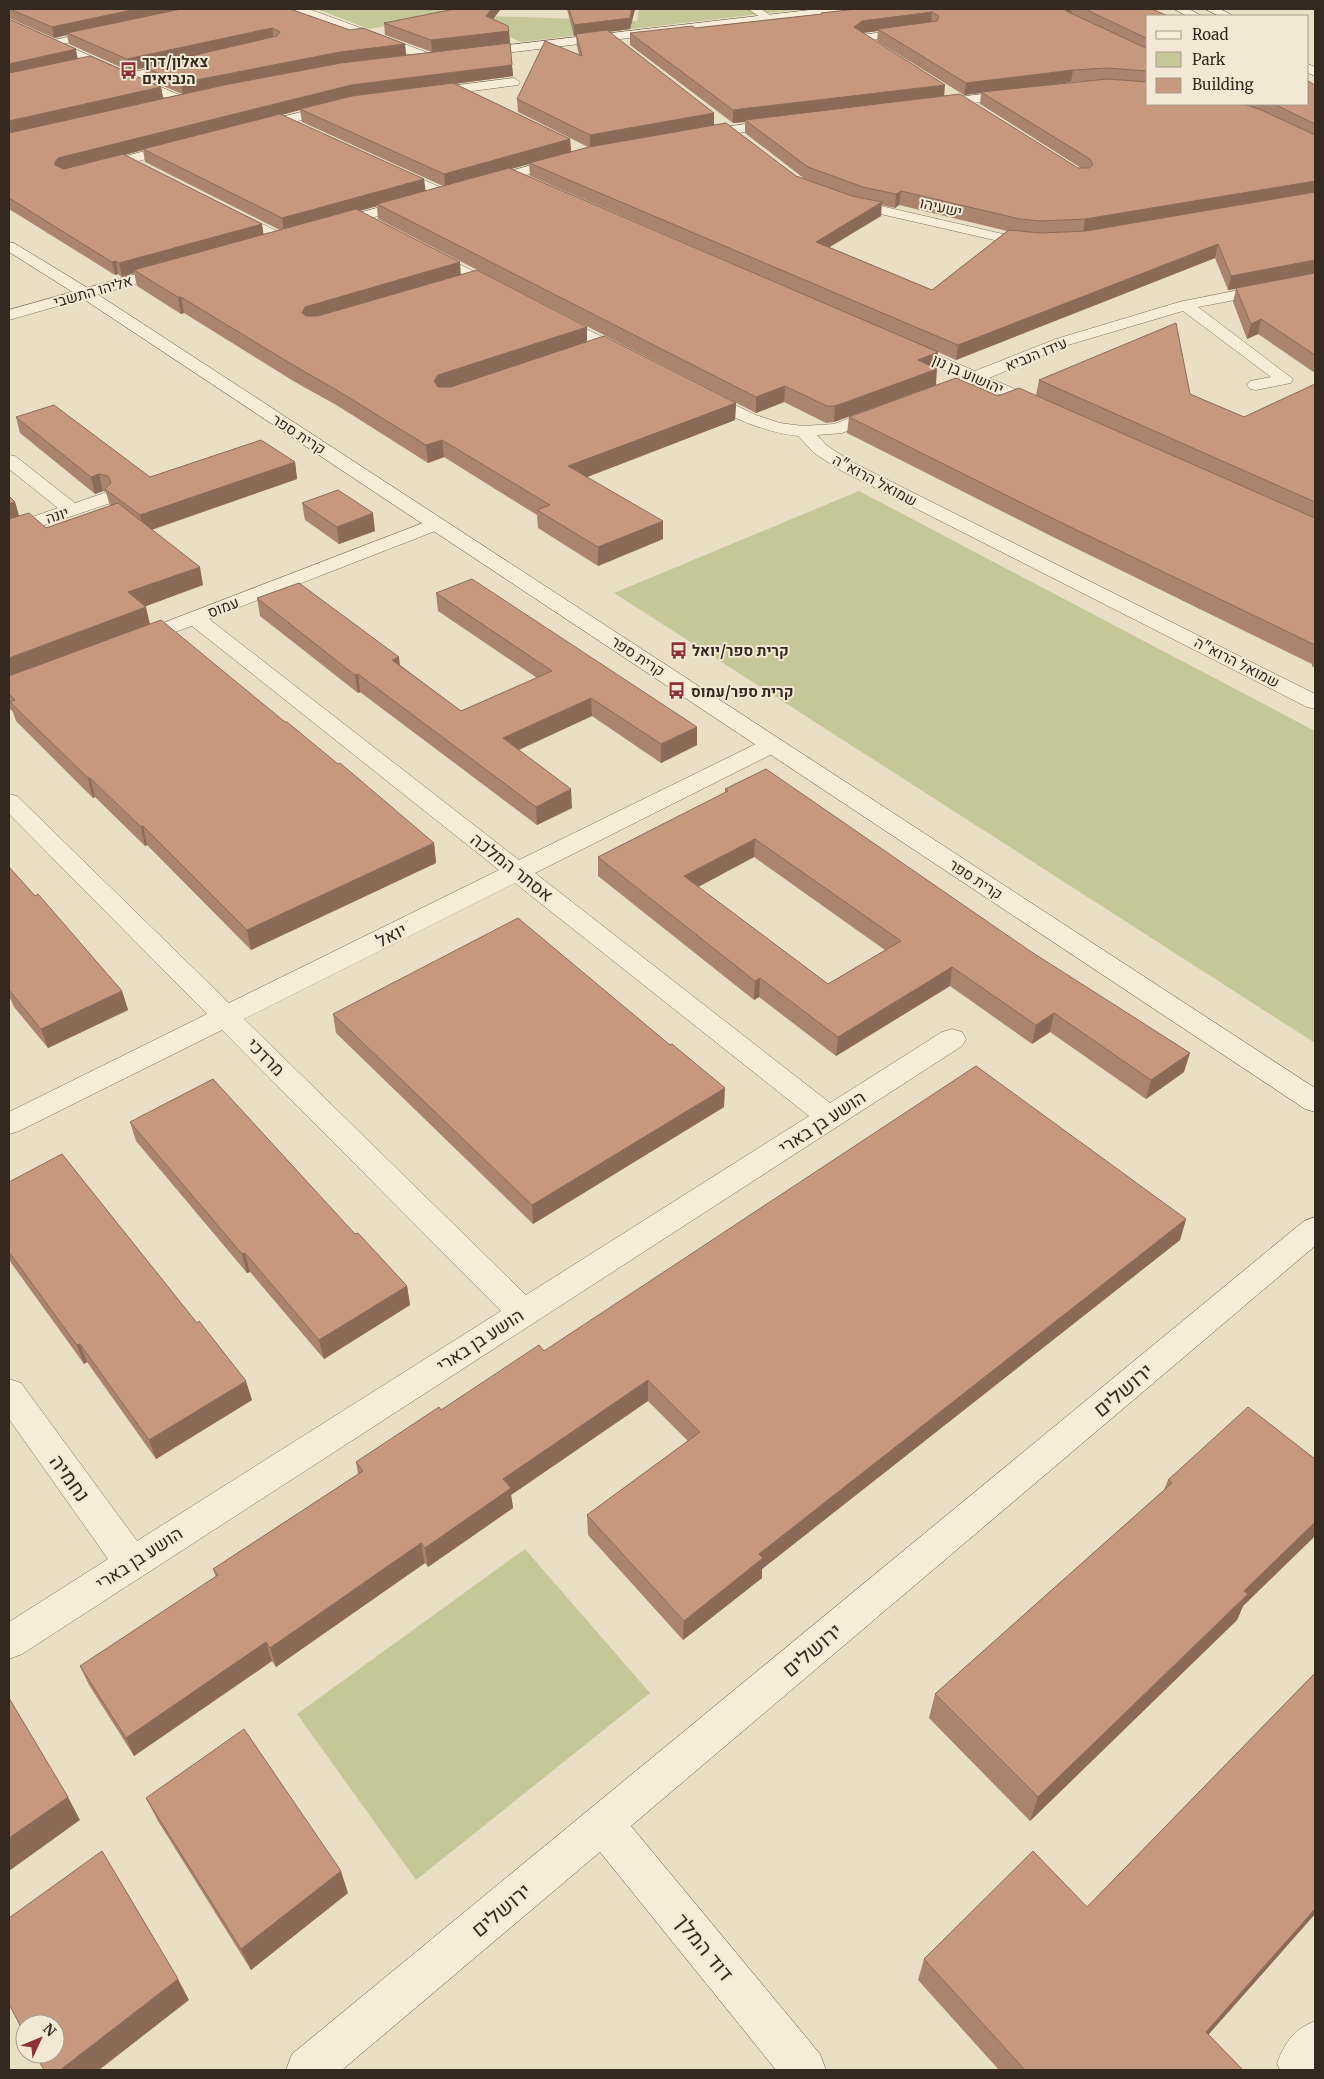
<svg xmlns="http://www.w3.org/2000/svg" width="1324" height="2079" font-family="Merriweather,Heebo,serif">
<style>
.green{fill:#c4c899}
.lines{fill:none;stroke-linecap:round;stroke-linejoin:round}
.street-casing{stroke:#84705c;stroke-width:1}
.secondary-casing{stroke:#665140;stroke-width:1}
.street{fill:#f6ecd7;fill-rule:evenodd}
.secondary{fill:#f6ecd7;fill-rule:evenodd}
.wall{fill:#aa846c;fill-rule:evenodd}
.shaded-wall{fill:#8b6b58}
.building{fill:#c6997e;stroke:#8b6b58;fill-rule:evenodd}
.labels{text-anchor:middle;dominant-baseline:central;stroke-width:4;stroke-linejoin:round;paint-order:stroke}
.far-poi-label{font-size:15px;font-weight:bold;fill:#35291f;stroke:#f2e8d4;text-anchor:start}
.far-street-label{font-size:15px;fill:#35291f;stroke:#f2e8d4}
.street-label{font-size:18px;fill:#35291f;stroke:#f2e8d4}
.near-street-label{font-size:21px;fill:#35291f;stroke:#f2e8d4}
</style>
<rect width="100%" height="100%" fill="#eadec5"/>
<path class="green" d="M317 9H448L461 15 637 21 639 9H803L521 42 451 13 369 29Z
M859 491 1315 731V1043L614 593Z
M525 1549 650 1693 416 1880 297 1714Z"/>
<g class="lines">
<defs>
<path id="street" d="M294 9H309L434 55 436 58 434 61H426L296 11Z
M748 9H761L776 19 774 21H766Z
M915 28 921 31 919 33 872 40 889 51 891 53 885 57 855 38 861 35Z
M105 29 109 30 111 32 109 34 53 46 47 43 49 41Z
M183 61 187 62 189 65 187 68 129 81 123 77 125 74Z
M514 78 520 82 518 85 427 97 421 93 427 89Z
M1017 90 1023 94 1021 97 933 108 927 104 933 100Z
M338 103 342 104 344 107 342 110 254 132 248 128 249 125Z
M781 119 787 123 786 126 697 139 690 135 697 131Z
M180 142 185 143 187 146 185 149 96 172 89 168 91 165Z
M564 156 571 160 569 163 483 187 476 183 478 180Z
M391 166 449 191 451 194 444 198 439 197 386 173 384 170 386 167Z
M413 198 418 199 420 202 418 205 331 229 326 228 324 225 326 222Z
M846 198 1003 234 1036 237 1041 238 1043 241 1041 244 1036 245 1003 242 841 205 839 202 841 199Z
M229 208 287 236 289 239 287 242H277L224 215 222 212 224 209Z
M427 248 505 287 508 290 505 293H495L422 255 420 252 422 249Z
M172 264 177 266 180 269 177 272 9 320V310Z
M1315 275V285L1198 307 1293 379 1291 383 1256 390 1250 389 1247 385 1250 381 1271 377 1183 311 1068 345 989 378 1048 403 1051 407 1048 411 1042 412 974 384 966 386 960 385 958 381 960 377 897 349 895 346 897 343H909L975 371 1056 339 1179 302Z
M553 313 634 352 636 356 634 360H622L547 321 545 318 547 315Z
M702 389 756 415 780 423 803 426 834 424 877 408 883 407 889 408 892 412 889 416 842 433 817 435 826 445 852 462 1315 694V709L1307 707 840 470 814 453 798 436C758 431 730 416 696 398L693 394 696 390Z
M9 455 15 456 75 503 104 493 111 495 113 499 111 503 9 537V525L58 508 9 469Z
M436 518 443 520 446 524 443 528 209 619 519 860 764 740 772 738 780 740 783 745 780 750 535 873 830 1103 942 1032 952 1029 962 1032 966 1039 962 1046 22 1654 9 1659V1622L108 1559 9 1419V1379L21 1383 137 1541 501 1311 222 1030 19 1131 9 1134V1112L207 1014 9 814V794L17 796 229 1003 499 870 192 626 136 646 129 644 125 640 129 636ZM515 883 809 1116 526 1295 244 1019Z
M1315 2021V2070H1280L1277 2063C1286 2041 1293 2030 1315 2021Z"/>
<path id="secondary" d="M818 9H847L841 12 473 57 467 53 473 49Z
M1174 9H1189L1202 16H1187Z
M1205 9H1220L1234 16H1219Z
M9 20 186 98 188 101 182 105 178 104 9 27Z
M1308 64 1315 67V76L1308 73Z
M9 242 14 243 91 290 1315 1088V1112L1305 1109 79 296 9 252Z
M1315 1217V1246L631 1826 820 2054 826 2070H776L600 1852 342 2070H286L292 2054 1304 1221Z"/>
</defs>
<use href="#street" class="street-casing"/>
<use href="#secondary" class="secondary-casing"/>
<use href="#street" class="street"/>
<use href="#secondary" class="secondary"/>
</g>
<path class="wall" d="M9 9 350 30 405 44 406 55 432 52 385 35 384 23 493 19 508 26 513 76 455 84 570 139 571 152 588 147 518 112 517 99 579 55 577 46 576 35 574 36 567 9H635L630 29 609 32 714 125 796 176 806 180 745 133V122L733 123 630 45V33L695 28 821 14V13L857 9H1152L1148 16V104H1308L1315 85V373L1258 334 1247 339 1233 302 1236 289 1228 290 1215 258 956 360 938 352 936 368V385L834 422 826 423 784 402 756 413 378 219 377 206 360 211 461 275 587 342 736 403 735 420 587 477 663 539 598 566 538 528 537 515 444 457 428 463 338 406 295 382 184 313 181 314 137 286 134 273 122 277 118 274 115 275 9 209V19L78 58 161 87 163 98 182 94 147 79 144 68 129 71 69 44 67 35 54 38 9 18ZM878 31 877 41 964 95 981 93 980 104 1081 168H1078L944 96 863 33ZM1091 81 1039 86 1071 82ZM300 110 302 122 443 186 425 191 282 115ZM143 150 145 162 280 230 263 234 262 224 125 155ZM529 164 530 176 849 314 511 169ZM881 205 895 208 899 205 1007 231 932 290 829 247 881 216Z
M1039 380 1190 394 1244 417 1315 384V668L1312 666V664L1051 536 847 433 849 417 998 396 1036 395Z
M16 417 150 477 295 462 297 479 152 530 203 585 145 606 150 624 285 722 434 843 436 863 251 950 147 845 145 846 95 797 93 798 16 721 13 712 9 708V496L15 502 19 516 46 528 110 506 106 492 103 491 95 494 20 433Z
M302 503 375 531 339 544 305 520Z
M436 593 697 745 661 763 592 716 519 750 572 808 537 825 360 692 358 693 260 616 257 598 400 665 461 711 537 678 438 611Z
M725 789 1184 1072 1146 1099 1050 1032 1032 1044 950 986 836 1056 759 997 754 1000 598 876V857L725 793ZM754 857 885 950 828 984 698 887Z
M9 867 122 991 128 1010 48 1048 14 1007 11 1000 9 997Z
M333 1014 724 1107 533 1224 336 1033Z
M130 1122 355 1234 407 1286 410 1305 324 1359 250 1272 247 1273 136 1141Z
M9 1182 252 1400 156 1459 87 1362 84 1364 9 1260Z
M1186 1219 1180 1240 762 1569V1578L683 1640 588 1535 587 1515 688 1441 648 1401 511 1495 513 1508 428 1567 425 1563 276 1667 272 1661 134 1756 89 1685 80 1666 216 1577 213 1569 358 1474 356 1462 441 1410 544 1351Z
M1315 1459V1536L1243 1606 1237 1620 1030 1821 929 1718 935 1694 1164 1490 1168 1480Z
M1315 1673V1914L1208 2035 1243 2070H999L918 1980 924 1959 1087 1907Z
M146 1798 348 1893 251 1970 158 1821Z"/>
<path class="shaded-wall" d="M136 9H189L67 33V35L54 38 52 27Z
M491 9H501L486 28V16Z
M632 9H635L630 29 574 36V25Z
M1064 9H1072L1071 14Z
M932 12 931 24 878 29V31L861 33 854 27 862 21Z
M272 28 274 39 129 71 127 59Z
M509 31 510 43 432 52 431 40Z
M405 44 406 55 183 95 181 83 340 52Z
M76 49 78 61 9 76V64Z
M512 65 513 76 353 97 300 109V110L145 150 143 149V150L61 171 57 175 55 162 58 158 351 85Z
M1073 70 1071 82 983 93 981 92V93L964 95 966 83Z
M945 85 944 98 745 120V122L733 123V110Z
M161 87 163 99 9 134V121Z
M714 113V126L590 148V135Z
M570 139 571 152 529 163V164L445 187 444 174Z
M424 179 426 193 377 204V206L284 232 282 218Z
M1315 181V194L1083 233 1085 219Z
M901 191 899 205 895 208 896 194Z
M882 202 881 216 815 256 816 242Z
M262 224 264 237 134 270V273L122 277 119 263Z
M1218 244 1215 258 956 360 958 345Z
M1315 260V274L1228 290 1231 276Z
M116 261 118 274 115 275 112 262Z
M460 262 461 278 304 329 302 313 305 307Z
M178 297H181L184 313 181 314Z
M1261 319 1258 334 1247 339 1251 324Z
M587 327V344L439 392 434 381 438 375Z
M938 352 936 368 918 360Z
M937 369 936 385 834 422 835 406Z
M785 386 784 402 756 413V397Z
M736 403 735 420 569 484 568 466Z
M442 440 444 457 428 463 426 445Z
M295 462 297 479 144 532 140 515Z
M99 474 103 491 95 494 91 477Z
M15 502 20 519 9 523V504Z
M373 513 375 531 339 544 337 527Z
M663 521V539L598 566V547Z
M200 567 203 585 133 611 128 592Z
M146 607 150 625 9 679V658Z
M399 657 401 675 392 660Z
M358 674 360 692 358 693 355 675Z
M591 698 592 716 505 756 503 738Z
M697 727V745L661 763V744Z
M88 778H90L95 797 93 798Z
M571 789 572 808 537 825 536 807Z
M143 826 147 845 145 846 141 827Z
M755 839 754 857 683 895 684 876Z
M434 843 436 863 251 950 247 930Z
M952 967 950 986 836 1056 838 1037Z
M760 978 759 997 754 1000 755 981Z
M122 991 128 1010 48 1048 41 1029Z
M1054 1013 1050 1032 1032 1044 1036 1025Z
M1190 1053 1184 1072 1146 1099 1151 1080Z
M725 1088 724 1107 533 1224 532 1205Z
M1186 1219 1180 1240 762 1569V1578L683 1640 684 1621 759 1554Z
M245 1253 250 1272 247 1273 242 1254Z
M407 1286 410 1305 324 1359 319 1340Z
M80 1344 87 1362 84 1364 77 1345Z
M648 1380V1401L511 1495 513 1508 428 1567 425 1548 503 1479Z
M246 1381 252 1400 156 1459 149 1440Z
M1315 1522V1536L1243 1606 1237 1620 1030 1821 1038 1797 1244 1591Z
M421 1543 425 1563 276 1667 270 1648Z
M266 1642 272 1661 134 1756 126 1738Z
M68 1797 80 1820 9 1871V1838Z
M341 1871 348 1893 251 1970 241 1949Z
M1315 1909V1914L1193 2052 1206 2032Z
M178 1979 189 2000 99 2070H60Z"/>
<path class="building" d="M10 9H136L52 27Z
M181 9H290L350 30 363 28 405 44 340 52 181 83 144 67 277 36 280 32 272 28 127 59 67 33Z
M455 9H491L486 16 508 26 509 31 431 40 384 23Z
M569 9H632L630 18 574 25Z
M857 9H1065L1066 11 1148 49V71L1107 68 1073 70 966 83 878 29 937 21 939 16 932 12 862 21 854 27 945 85 733 110 630 33 692 26 695 28 822 14 821 13Z
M1085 9H1152L1168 16H1148V39Z
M9 19 76 49 9 64Z
M607 30 714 113 590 135 517 99 545 41 582 56 576 34Z
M510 43 512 65 351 85 58 158 55 162V165L64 169 123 154 262 224 119 263 116 261 112 262 9 198V133L224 85 341 63Z
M90 56 161 87 9 121V73Z
M1107 79 1148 82V104H1243L1259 109 1315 135V181L1085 219 1041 221 1020 219 901 191 896 194 863 187 808 167 745 120 960 94 1078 168H1089L1093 165 1090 159 981 92Z
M1308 81 1315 85V124L1274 104H1308Z
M453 83 570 139 444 174 300 109 352 96Z
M280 114 424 179 282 218 143 149Z
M726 123 796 176 852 196 882 202 816 242 932 290 1009 230 1041 233 1086 231 1315 192V260L1231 276 1218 244 958 345 529 163 589 147Z
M509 168 938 352 918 360 937 369 835 406H827L785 386 756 397 377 204Z
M356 209 460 262 305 307 302 313 306 316H318L477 270 587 327 438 375 434 381 438 387H451L604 336 736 403 568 466 663 521 598 547 537 510 550 505 442 440 426 445 335 389 293 365 181 297H178L134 270Z
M1315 273V355L1261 319 1251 324 1236 288Z
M1176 323 1190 394 1244 417 1315 384V502L1039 380Z
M956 378 998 396 1019 388 1315 518V645L1054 519 849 417Z
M54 405 150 477 261 440 295 462 140 515 105 489 111 483 108 476 99 474 91 477 16 417Z
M338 490 373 513 337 527 302 503Z
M9 496 15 502 9 504Z
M118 503 200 567 128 592 146 607 9 658V519L29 513 46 528Z
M472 579 697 727 661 744 591 698 503 738 571 789 536 807 358 674 355 675 257 598 299 583 399 657 392 660 461 711 552 671 436 593Z
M161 620 285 722H287L338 764 340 763 434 843 247 930 143 826 141 827 90 778H88L10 702 15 700 9 694V676Z
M766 769 1030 951 1190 1053 1151 1080 1054 1013 1036 1025 952 967 838 1037 760 978 755 981 598 857 728 791 725 789ZM755 839 901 941 828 984 684 876Z
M9 867 35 896 38 894 122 991 41 1029 9 990V987H10L9 986Z
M518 918 670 1045 672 1044 725 1088 532 1205 333 1014Z
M976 1066 1186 1219 759 1554 763 1558 684 1621 587 1515 700 1432 648 1380 503 1479 511 1488 425 1548 421 1543 270 1648 266 1642 126 1738 80 1666 218 1575 213 1569 363 1471 356 1462 439 1407 441 1410 539 1345 544 1351Z
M213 1079 355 1234 358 1233 407 1286 319 1340 245 1253 242 1254 130 1122Z
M62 1154 197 1323 199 1321 246 1381 149 1440 80 1344 77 1345 9 1252V1182Z
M1248 1407 1315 1459V1522L1244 1591 1248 1594 1038 1797 935 1694 1172 1483 1168 1480Z
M1315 1673V1909L1206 2032 1243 2070H1025L924 1959 1033 1851 1087 1907Z
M9 1698 68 1797 9 1838Z
M244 1729 341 1871 241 1949 146 1798Z
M102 1851 178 1979 60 2070H44L35 2054H55V2024H25V2035L9 2004V1918Z"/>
<defs>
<symbol id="bus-bare" viewBox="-9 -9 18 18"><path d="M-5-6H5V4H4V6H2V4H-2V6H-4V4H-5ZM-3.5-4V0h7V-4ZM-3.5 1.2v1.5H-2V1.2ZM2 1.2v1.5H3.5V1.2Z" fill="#8e3135" stroke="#f2e8d4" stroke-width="2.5" paint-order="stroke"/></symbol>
</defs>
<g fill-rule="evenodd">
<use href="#bus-bare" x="116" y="58" width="25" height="25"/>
<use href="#bus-bare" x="666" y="638" width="25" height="25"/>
<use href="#bus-bare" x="664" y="678" width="25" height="25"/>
</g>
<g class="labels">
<g class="far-poi-label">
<text x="142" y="61">צאלון/דרך<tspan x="142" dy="17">הנביאים</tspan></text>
<text x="692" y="650">קרית ספר/יואל</text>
<text x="691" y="691">קרית ספר/עמוס</text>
</g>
<g class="far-street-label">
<text transform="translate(941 207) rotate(13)">ישעיהו</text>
<text transform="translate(93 291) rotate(-16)">אליהו התשבי</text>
<text transform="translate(1036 354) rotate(-22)">עידו הנביא</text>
<text transform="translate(968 374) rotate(24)">יהושוע בן נון</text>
<text transform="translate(299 434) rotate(33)">קרית ספר</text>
<text transform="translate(875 480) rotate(28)">שמואל הרוא"ה</text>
<text transform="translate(57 515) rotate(-18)">יונה</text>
<text transform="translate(223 607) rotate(-21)">עמוס</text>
<text transform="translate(638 656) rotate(33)">קרית ספר</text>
<text transform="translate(1237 662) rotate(27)">שמואל הרוא"ה</text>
<text transform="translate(976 879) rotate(33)">קרית ספר</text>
</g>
<g class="street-label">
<text transform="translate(512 867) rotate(38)">אסתר המלכה</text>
<text transform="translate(391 935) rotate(-26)">יואל</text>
<text transform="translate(266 1057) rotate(45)">מרדכי</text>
<text transform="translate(822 1122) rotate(-33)">הושע בן בארי</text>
<text transform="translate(480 1340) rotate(-33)">הושע בן בארי</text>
<text transform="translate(139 1558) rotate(-33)">הושע בן בארי</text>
</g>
<g class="near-street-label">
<text transform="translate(1123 1390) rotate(-40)">ירושלים</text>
<text transform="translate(70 1478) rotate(54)">נחמיה</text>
<text transform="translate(812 1650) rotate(-40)">ירושלים</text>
<text transform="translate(501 1910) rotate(-40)">ירושלים</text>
<text transform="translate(704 1947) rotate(51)">דוד המלך</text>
</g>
</g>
<rect width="1324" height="2079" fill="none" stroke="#35291f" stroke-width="20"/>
<rect x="1146" y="15" width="162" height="90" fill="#f2e8d4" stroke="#a69c8c"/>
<rect x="1156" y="31" width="25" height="8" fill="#f6ecd7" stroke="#a69c8c"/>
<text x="1192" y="40" font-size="15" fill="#35291f">Road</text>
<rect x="1156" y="52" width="25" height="15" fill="#c4c899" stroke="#a69c8c"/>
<text x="1192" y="65" font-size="15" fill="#35291f">Park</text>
<rect x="1156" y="78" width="25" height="15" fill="#c6997e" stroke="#a69c8c"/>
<text x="1192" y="90" font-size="15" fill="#35291f">Building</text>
<g transform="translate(40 2039) rotate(46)"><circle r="24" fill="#f2e8d4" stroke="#a69c8c"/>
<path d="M0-4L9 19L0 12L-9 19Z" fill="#8e3135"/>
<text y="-8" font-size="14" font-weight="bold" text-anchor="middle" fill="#35291f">N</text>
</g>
</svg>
